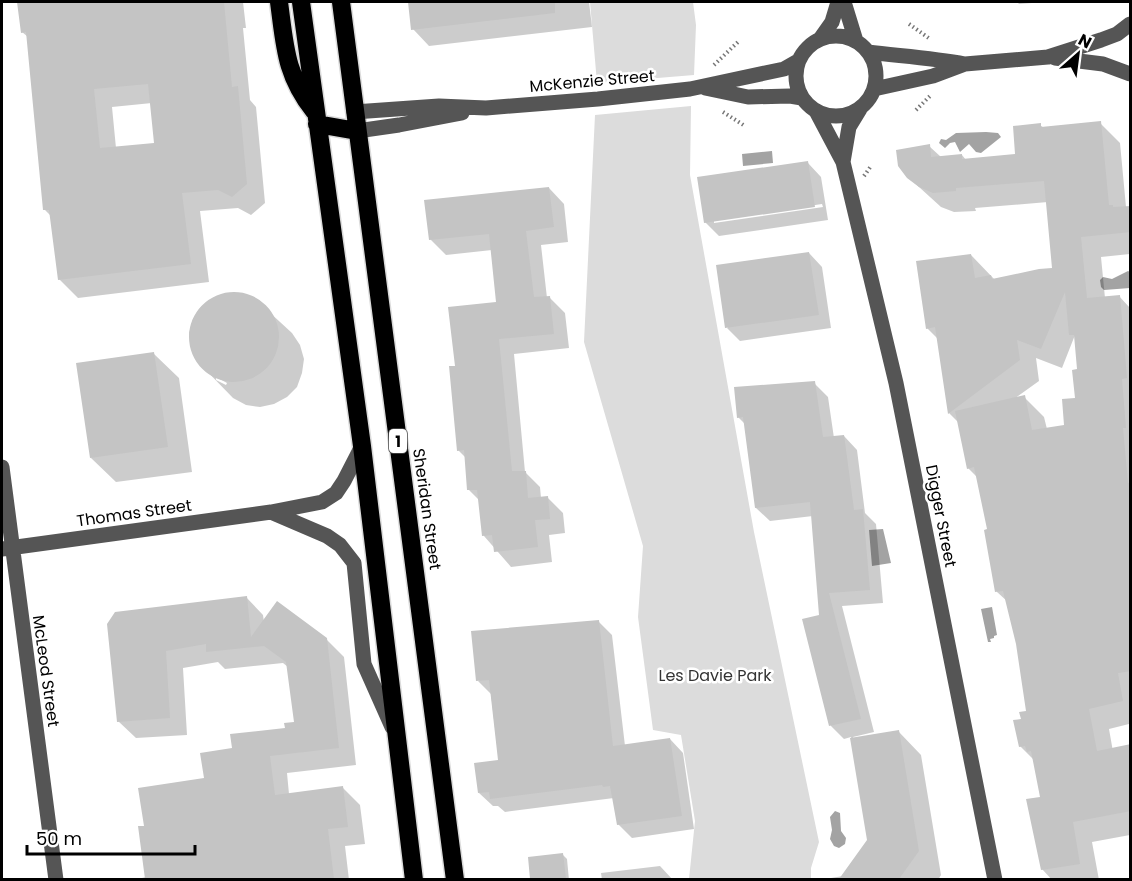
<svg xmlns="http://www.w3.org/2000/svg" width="1132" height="881" font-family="Poppins,sans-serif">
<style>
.green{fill:#dcdcdc}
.water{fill:#a3a3a3}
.shadow{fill:#0003;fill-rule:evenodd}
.building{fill:#c4c4c4;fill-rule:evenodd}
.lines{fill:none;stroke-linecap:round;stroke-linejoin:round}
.highway-casing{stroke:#dbdbdb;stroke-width:21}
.path{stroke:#777;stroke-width:4;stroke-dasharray:1.5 3;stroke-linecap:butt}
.minor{stroke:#555;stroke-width:15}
.highway{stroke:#000;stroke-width:18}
.labels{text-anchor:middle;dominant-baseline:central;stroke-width:5;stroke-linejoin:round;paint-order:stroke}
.shield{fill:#fff;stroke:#4c4c4c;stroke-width:1.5}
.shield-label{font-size:15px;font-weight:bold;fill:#000}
.street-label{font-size:16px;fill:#000;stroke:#fff}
.park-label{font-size:16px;fill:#333;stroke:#fff}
</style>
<rect width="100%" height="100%" fill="#fff"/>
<path class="green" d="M590 2H693L696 25 694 75 597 83Z
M691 106 690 175 754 532 819 842 811 868V879H689L695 821 681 735 653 730 638 617 643 546 584 342 595 115Z"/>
<path class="water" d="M986 132 998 133 1001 137 981 153 976 152 969 144 960 152 955 142 950 143 945 148 939 143 941 139 946 140 956 133Z
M772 151 773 163 743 166 742 154Z
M1128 271 1130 272V288L1104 290 1101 287 1100 280 1103 277 1112 279Z
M883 529 891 563 872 566 869 530Z
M992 607 997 635 994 636V638L990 639 991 642H988L981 609Z
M835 811 840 813 841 831 846 838 845 844 839 848 834 846 830 839 832 830 830 817Z"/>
<path class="shadow" d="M19 2H243L246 28H243L250 100 256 107 265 203 251 215 238 208 200 211 209 282 78 298 59 279 52 217 45 210 28 37 22 32ZM152 103 156 144 116 148 112 107Z
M410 2H589L592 27 429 46 413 29Z
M1017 2H1045L1019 4Z
M1100 123 1120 143 1126 207H1130V254L1101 257 1105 298 1119 296 1130 308V731L1129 724 1109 729 1115 763 1130 792V835L1092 842 1099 880H1052L1042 869V798L1034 760 1020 746 1023 720 1028 712 1017 643 1008 602 997 592 989 530 978 478 968 468 959 423 949 413 939 340 927 328 971 255 995 280 1054 269 1048 202 975 208 976 211 954 212 941 207 908 177 929 146 941 157 962 155 966 160 1017 155 1040 125 1044 128ZM1075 335 1078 370 1076 400 1066 426 1047 429 1044 417 1024 397 1014 399 1039 381 1036 358 1062 368Z
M808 163 821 177 828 220 719 236 705 222ZM822 204 823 207 714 223V220Z
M549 188 564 204 568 242 541 245 547 298H550L565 313 569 348 514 354 525 472 540 487 541 498 547 497 563 513 565 533 549 535 552 562 511 567 484 536 480 501 469 490 466 458 458 450 456 367 498 303 492 250 446 255 430 239Z
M809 253 822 267 831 328 740 341 727 328Z
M227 293 242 294 255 299 292 333 300 345 304 359 302 373 297 387 287 397 274 404 260 407 246 405 233 398 197 361 191 348 189 333 193 319 201 307 213 298ZM216 377 227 383 226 385 216 380Z
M154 354 179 378 192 472 116 482 91 458Z
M814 383 828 397 834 438 844 436 857 450 865 513 876 524 883 603 842 606 874 732 853 737 854 739 899 732 921 755 941 875 938 880H819L843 876 868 841 851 737 844 739 831 726 804 620 820 616 813 516 770 521 756 508 745 424 738 417Z
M246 597 263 615 264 622 326 639 344 657 356 765 287 773 289 794 342 787 360 805 365 844 345 846 349 880H142V878L146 877 145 827 206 780 233 750 286 729 295 724 288 667 283 663 225 669 218 662 183 668 187 735 136 738 118 721 108 625Z
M598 621 612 635 625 746 670 739 683 753 694 829 632 838 618 824 614 798 505 812 498 806H493L479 793 499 762 491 694 478 681Z
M563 855 567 859 569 880H532L530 858Z
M660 866 673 880H602L601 873Z"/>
<path class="building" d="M17 2H224L232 87 238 86 247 184 232 197 218 190 182 193 191 264 58 280 49 210H43L26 32 21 33ZM148 84 154 143 100 148 94 89Z
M408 2H555V13L411 30Z
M1101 121 1109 205H1113V207L1131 206V232L1081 237 1087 298 1120 295 1127 378 1122 379 1126 428H1123L1128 483 1131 482V671L1118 673 1123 701 1089 709 1097 751 1131 744V811L1073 822 1080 864 1041 870 1026 799 1040 797 1031 751 1027 752 1025 746 1019 747 1013 720 1021 719 1019 712 1026 711 1016 644 1003 591 995 592 984 530 987 529 974 467 967 469 955 411 1025 395 1032 430 1064 425 1062 399 1075 398 1072 370 1077 369 1074 335H1069L1065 292 1041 349 1017 340 1020 360 948 414 935 327 926 329 916 261 971 254 975 278 991 275 992 279 1039 269 1052 268 1044 181 956 188V191L933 193 919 187 907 178 898 166 896 150 930 144 931 157 962 154V159L1015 154 1013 126 1041 123V127Z
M808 161 815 207 704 223 697 177Z
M549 187 554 227 526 231 534 297 550 296 554 334 499 339 512 471H526L528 498 548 496 550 519 535 520 538 547 494 552 492 535 482 536 477 490H467L464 450 457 451 449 366H455L448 307 496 302 489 234 429 240 424 200Z
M809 252 819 315 725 328 716 265Z
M189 337a45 45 0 1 1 90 0a45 45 0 1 1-90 0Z
M154 352 168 447 90 458 76 363Z
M815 381 823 437 844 435 854 510 863 509 870 590 829 593 861 719 829 726 802 619 819 615 810 502 755 508 743 417 737 418 734 387Z
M247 596 251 637 277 601 327 638 339 748 270 756 275 795 343 786 348 827 328 829 334 879H145L138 826H144L138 788 204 778 200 753 232 748 230 734 285 728 284 723 294 722 286 662 264 646 206 652V644L166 651 170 718 117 722 107 624 115 612Z
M599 620 613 746 670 738 682 816 617 825 610 786 603 787 602 785 490 799 489 792 478 793 474 763 498 760 489 680 476 681 471 631Z
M899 730 919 851 899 879H839L867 840 850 738Z
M563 853 566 879H530L528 857Z"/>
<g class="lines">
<defs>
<path id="highway" d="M279 2C285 46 285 74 314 111
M301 2 362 446 414 880
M341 2 455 880
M317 124 357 131"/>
</defs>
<use href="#highway" class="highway-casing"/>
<path class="path" d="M909 24 930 39
M714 65 739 41
M916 110 931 95
M723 112 745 126
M864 176 871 166"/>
<path class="minor" d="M844 2 856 41
M796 76a40 40 0 1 1 80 0a40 40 0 1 1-80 0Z
M820 39 832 22 838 2
M868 52C901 56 933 58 965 64
M1055 58 1103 64 1130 74
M705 88 748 97 790 96 802 98
M874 89 933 76 965 64 1048 57 1101 40 1117 34 1130 24
M816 111 843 162 896 383 995 880
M354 112 439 106 486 108 598 99 690 89 784 69 798 61
M357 131 399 125 462 113
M843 162 849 127 860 109
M2 467 56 880
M271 512 327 536 340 545 354 563 364 664 392 727
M2 549 271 512 322 502 336 493 344 481 362 446"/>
<use href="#highway" class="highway"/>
</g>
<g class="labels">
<rect class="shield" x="389" y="429" width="18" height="24" rx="4.5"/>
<g class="shield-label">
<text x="398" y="441">1</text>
</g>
<g class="street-label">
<text transform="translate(592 81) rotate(-5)">McKenzie Street</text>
<text transform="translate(427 509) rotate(82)">Sheridan Street</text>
<text transform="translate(134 513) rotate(-8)">Thomas Street</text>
<text transform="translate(941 516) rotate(79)">Digger Street</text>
<text transform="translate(46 671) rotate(82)">McLeod Street</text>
</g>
<g class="park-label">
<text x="715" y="675">Les Davie Park</text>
</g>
</g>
<rect width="1132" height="881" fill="none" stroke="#000000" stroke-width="6"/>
<g transform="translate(1078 54) rotate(28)" stroke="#ffffff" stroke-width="4.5" paint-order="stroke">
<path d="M0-4.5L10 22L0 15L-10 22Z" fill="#000000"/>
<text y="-9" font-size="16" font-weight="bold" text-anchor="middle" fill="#000000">N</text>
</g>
<path d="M27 845v9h168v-9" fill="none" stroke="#000000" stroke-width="3"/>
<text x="36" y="845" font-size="18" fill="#000000" stroke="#ffffff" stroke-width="4.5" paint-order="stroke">50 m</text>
</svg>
